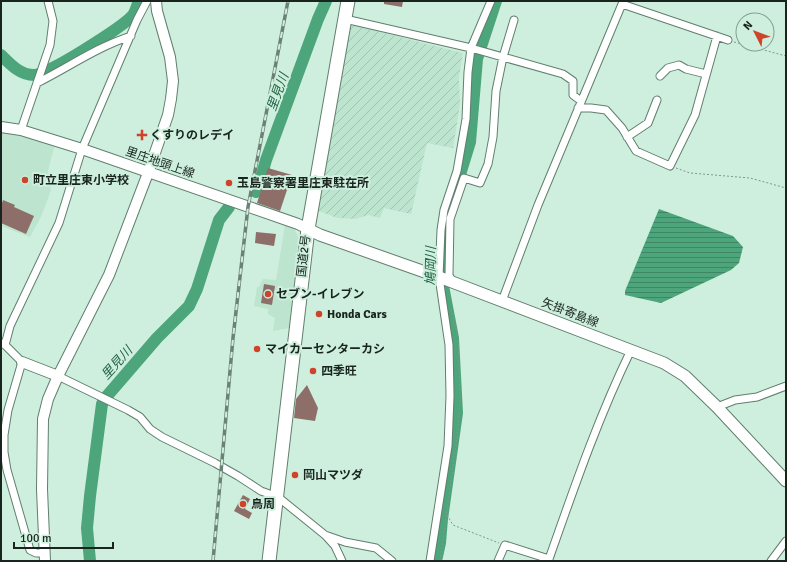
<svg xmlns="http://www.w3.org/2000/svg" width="787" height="562" font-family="Signika,'Noto Sans JP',sans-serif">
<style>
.built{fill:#bce4ce}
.industrial{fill:url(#industrial-furrows)}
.water{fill:url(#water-rules)}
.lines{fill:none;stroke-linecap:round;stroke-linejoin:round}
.river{stroke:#4da57c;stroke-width:12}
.building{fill:#8e6e68}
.street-casing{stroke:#617e6e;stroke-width:9}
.secondary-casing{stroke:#617e6e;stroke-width:12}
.primary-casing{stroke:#617e6e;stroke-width:13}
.highway-casing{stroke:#617e6e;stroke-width:15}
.path{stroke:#80978a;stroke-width:1;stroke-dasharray:2 2;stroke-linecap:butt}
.street{stroke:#fff;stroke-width:7}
.secondary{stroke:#fff;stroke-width:10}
.primary{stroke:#fff;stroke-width:11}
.highway{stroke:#fff;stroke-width:13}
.rail-casing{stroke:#6c8175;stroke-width:3.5}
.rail{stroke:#ceefdd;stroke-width:2;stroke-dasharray:6;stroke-linecap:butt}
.poi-dot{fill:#ce432a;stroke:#ceefdd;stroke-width:1.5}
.labels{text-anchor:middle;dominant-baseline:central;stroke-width:4;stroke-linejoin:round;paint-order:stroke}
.poi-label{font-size:12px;font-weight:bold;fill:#18241d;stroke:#ceefdd;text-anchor:start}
.street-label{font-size:12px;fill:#18241d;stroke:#ceefdd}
.water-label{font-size:13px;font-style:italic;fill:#246548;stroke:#ceefdd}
</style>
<defs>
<pattern id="industrial-furrows" width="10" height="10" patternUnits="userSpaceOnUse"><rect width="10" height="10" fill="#bce4ce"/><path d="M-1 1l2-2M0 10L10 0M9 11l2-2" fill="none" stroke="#a1c3b0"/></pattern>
<pattern id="water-rules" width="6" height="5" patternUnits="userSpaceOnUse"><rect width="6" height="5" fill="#4da57c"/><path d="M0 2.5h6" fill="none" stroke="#3f8665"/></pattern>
</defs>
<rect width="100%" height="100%" fill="#ceefdd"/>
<path class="built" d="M1 130 13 132 55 144 48 170 51 190 41 217 30 237 1 226Z
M285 225 294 229 298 236V242L289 328 273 331 275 318 268 314V309L254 306 257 287H259L263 279 276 280Z"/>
<path class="industrial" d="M349 24 463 53 459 77 460 105 453 148 427 143 411 214 384 208 380 218 368 215 356 219 337 218 314 209Z"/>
<path class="water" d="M659 209 733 236 743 247 739 263 731 270 661 303 625 295V291Z"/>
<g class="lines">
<path class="river" d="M1 55C10 64 20 75 34 75 46 76 124 26 133 15 136 11 137 5 139 1
M256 192 258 189 266 160 318 19 326 1
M90 561 87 528 90 496 102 404 107 396 157 338 189 306 197 289 219 220 229 207
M436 561 440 543 442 519 457 413 453 338 443 286 447 217 470 142 477 59 496 1"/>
</g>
<path class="building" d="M384 1H403L402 7 384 4Z
M268 168 292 175 280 211 257 203Z
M3 200 15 205 14 207 34 216 26 234 1 223V206Z
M256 232 276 234 274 246 255 243Z
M264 284 275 286 272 305 261 303Z
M307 385 318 408 315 421 294 418 296 399Z
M243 495 250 499 245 509 252 513 249 519 234 511Z"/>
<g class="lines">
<defs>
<path id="street" d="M345 19 471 48 563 74 573 81V95L581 101
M660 76 668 68 679 65 686 69 706 74
M37 83C69 67 97 47 131 36
M578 108H591L606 110 622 128 636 151 670 166 695 115 717 36
M21 130 50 45 53 21 48 1
M627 137 648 123 657 100
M453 283 449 275 450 219 464 178 480 183 488 164 493 137 496 91 503 57 514 20
M502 301 538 205 622 4 728 40
M1 343 5 345 22 362 8 410 4 435V452L7 470 30 550 36 553H44
M5 345 10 326 59 223 82 149 137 20 147 1
M58 376 128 410 140 417 150 429 162 437 215 463 238 476 261 491 278 497 325 535 335 546 342 561
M717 407 735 400 757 397 786 386
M325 535 345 542 376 548 392 561
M430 561 448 446 450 396 449 345 439 277 441 230 444 210 457 171 466 119 468 72 471 48 491 1
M498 561 505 545 549 559C574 488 598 418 631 350
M771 561 786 541"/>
<path id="secondary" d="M1 127 21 130 82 149 298 224 308 229
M22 362 58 376
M45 561 42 489 43 419 48 399 58 376 109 275 148 173 168 115 171 99 173 81 170 57 157 11 156 1"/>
<path id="primary" d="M308 229 320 235 439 277 664 363 685 376 717 407 786 481"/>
<path id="highway" d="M269 561 308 229 348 1"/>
</defs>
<use href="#street" class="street-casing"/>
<use href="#secondary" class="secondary-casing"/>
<use href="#primary" class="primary-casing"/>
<use href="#highway" class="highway-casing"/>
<path class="path" d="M734 42 786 56
M676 168 690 173 750 178 786 188
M447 515 453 525 499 543
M440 561 457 437 460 401 458 337 451 308"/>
<use href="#street" class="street"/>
<use href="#secondary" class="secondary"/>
<use href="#primary" class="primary"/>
<use href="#highway" class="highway"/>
<defs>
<path id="rail" d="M213 561 233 338 248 207 288 1"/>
</defs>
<use href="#rail" class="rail-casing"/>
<use href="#rail" class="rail"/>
</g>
<g class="poi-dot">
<path d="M140 129h4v4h4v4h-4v4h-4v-4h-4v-4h4z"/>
<circle cx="25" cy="180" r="4"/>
<circle cx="229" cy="183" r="4"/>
<circle cx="268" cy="294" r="4"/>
<circle cx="319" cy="314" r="4"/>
<circle cx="257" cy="349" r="4"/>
<circle cx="313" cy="371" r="4"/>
<circle cx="295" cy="475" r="4"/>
<circle cx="243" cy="504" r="4"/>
</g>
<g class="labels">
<g class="poi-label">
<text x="150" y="135">くすりのレデイ</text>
<text x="33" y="180">町立里庄東小学校</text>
<text x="237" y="183">玉島警察署里庄東駐在所</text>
<text x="276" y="294">セブン-イレブン</text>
<text x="327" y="314">Honda Cars</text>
<text x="265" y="349">マイカーセンターカシ</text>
<text x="321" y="371">四季旺</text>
<text x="303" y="475">岡山マツダ</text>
<text x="251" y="504">鳥周</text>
</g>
<g class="street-label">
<text transform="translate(160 163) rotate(19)">里庄地頭上線</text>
<text transform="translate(304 256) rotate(-83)">国道2号</text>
<text transform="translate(570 313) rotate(21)">矢掛寄島線</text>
</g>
<g class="water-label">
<text transform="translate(278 92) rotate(-70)">里見川</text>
<text transform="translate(431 266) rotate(-89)">鳩岡川</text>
<text transform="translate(117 363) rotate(-48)">里見川</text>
</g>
</g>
<rect width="787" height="562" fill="none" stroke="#18241d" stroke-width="4"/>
<g transform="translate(755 32) rotate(312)"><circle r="19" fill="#ceefdd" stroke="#859e90"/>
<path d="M0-3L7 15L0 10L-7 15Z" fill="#ce432a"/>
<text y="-6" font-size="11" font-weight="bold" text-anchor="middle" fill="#18241d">N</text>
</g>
<path d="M14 542v6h99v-6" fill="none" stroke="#18241d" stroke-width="2"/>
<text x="20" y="542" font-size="12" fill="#18241d" stroke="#ceefdd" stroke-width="3" paint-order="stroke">100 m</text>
</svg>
